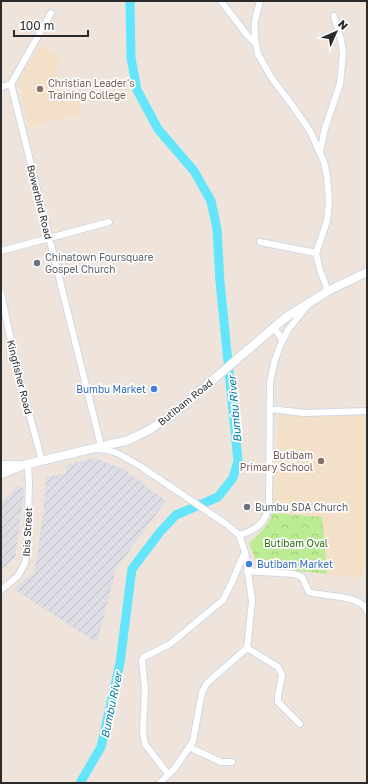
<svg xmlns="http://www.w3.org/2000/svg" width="368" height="784" font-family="'Golos Text',sans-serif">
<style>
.industrial{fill:url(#industrial-furrows)}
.education{fill:#f2e0c9}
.park{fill:url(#park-crowns)}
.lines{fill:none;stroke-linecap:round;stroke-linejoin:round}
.river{stroke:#63e6fc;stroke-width:9}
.minor-casing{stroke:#d1d7e5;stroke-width:8}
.secondary-casing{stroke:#d1d7e5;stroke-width:10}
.minor{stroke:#fff;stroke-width:6}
.secondary{stroke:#fff;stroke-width:8}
.education-dot{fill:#8d6e63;stroke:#fff;stroke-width:1.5}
.worship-dot{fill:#6b7280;stroke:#fff;stroke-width:1.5}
.shop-dot{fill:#3f7fe0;stroke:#fff;stroke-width:1.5}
.labels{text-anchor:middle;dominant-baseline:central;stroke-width:3.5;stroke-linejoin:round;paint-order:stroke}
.education-label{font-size:10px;fill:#785e54;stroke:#fff;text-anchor:start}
.street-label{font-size:10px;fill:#2b2b2b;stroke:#fff}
.worship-label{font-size:10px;fill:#5b616d;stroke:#fff;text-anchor:start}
.shop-label{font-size:10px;fill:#366cbe;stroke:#fff;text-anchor:end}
.park-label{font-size:10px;fill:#317112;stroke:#fff}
.water-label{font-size:11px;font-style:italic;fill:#017ea2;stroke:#fff}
</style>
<defs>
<pattern id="industrial-furrows" width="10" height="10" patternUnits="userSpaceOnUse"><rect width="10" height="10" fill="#dedde6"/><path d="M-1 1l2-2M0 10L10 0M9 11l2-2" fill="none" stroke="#bfbec5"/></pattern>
<pattern id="park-crowns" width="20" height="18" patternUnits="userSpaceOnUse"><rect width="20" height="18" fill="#bbeb92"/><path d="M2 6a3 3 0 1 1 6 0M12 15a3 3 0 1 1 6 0" fill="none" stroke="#a1ca7e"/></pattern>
</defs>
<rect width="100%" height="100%" fill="#eee4dc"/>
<path class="industrial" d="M95 458 125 470 166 501 116 569 97 643 14 589 34 573 43 517 46 477 66 473 65 465Z
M16 486H21L24 491 15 558 1 569V501L10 495Z"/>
<path class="education" d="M42 45 63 58 56 67 61 102 80 99 82 116 69 117 29 127 18 79Z
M279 414 367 415V563L361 578 269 568 255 559 249 543 258 535 271 519Z"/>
<path class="park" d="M272 513 322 517 327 574 269 568 255 559 249 543C258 535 270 525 272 513Z"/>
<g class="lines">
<path class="river" d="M80 783 101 747 120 663 132 569 160 532 176 515 218 497 233 478 238 461 220 282 217 229 211 201 194 171 158 129 137 90 131 58 130 1"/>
<defs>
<path id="minor" d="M221 1 247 35 256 44 258 54 271 77 292 105 310 131 324 162 327 176 329 201 327 221 316 253 320 270 328 291
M51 13 11 84 101 446
M256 44C253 25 255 18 260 1
M1 87 11 84
M320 152 325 128 340 84 343 53 341 40 334 16
M260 242 316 253
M1 251 109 222
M1 293 16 365 42 461
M273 328 279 334 282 341
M270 409 305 413 367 411
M97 449 108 450 119 454 140 466 226 524 239 535 245 552 252 601 247 648 207 683 202 692 193 741 175 768 160 783
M239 535C256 530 265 524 269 506L270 383 274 363 280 346 288 330 307 306
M247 571 294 574 302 577 309 592C324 597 361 594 367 611
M1 590 18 576 25 563 27 551 29 483 28 464
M247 648 278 667 282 675 278 696V702L300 724
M189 747 221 762H232
M168 774 145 744 143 732 145 688 142 660 144 657 170 644 223 600 232 582 244 554"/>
<path id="secondary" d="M1 465H19
M1 474 24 465 111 444 126 441 137 436 149 430 172 415 285 318 328 291 367 272"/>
</defs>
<use href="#minor" class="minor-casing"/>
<use href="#secondary" class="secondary-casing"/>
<use href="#minor" class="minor"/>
<use href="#secondary" class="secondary"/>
</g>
<g class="education-dot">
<circle cx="40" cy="89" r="4"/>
<circle cx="321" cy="461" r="4"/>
</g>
<g class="worship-dot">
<circle cx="37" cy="263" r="4"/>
<circle cx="247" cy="507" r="4"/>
</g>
<g class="shop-dot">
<circle cx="154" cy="389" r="4"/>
<circle cx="249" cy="564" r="4"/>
</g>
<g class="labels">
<g class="education-label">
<text x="48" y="83">Christian Leader's<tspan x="48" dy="12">Training College</tspan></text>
<text x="313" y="455" text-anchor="end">Butibam<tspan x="313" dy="12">Primary School</tspan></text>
</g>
<g class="street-label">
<text transform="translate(40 202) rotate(76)">Bowerbird Road</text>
<text transform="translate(20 377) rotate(76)">Kingfisher Road</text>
<text transform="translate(185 402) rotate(-39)">Butibam Road</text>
<text transform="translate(27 532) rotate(-87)">Ibis Street</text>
</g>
<g class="worship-label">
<text x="45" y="257">Chinatown Foursquare<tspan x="45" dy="12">Gospel Church</tspan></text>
<text x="255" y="507">Bumbu SDA Church</text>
</g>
<g class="shop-label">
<text x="146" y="389">Bumbu Market</text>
<text x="257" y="564" text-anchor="start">Butibam Market</text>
</g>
<g class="park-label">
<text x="296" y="543">Butibam Oval</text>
</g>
<g class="water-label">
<text transform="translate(234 409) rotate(-95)">Bumbu River</text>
<text transform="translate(111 705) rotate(-78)">Bumbu River</text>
</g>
</g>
<rect width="368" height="784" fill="none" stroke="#2b2b2b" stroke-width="4"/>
<g transform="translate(336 32) rotate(45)" stroke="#ffffff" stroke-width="3" paint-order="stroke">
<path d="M0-3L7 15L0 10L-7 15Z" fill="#2b2b2b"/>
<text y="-6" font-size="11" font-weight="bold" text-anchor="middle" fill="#2b2b2b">N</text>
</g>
<path d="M14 30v6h74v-6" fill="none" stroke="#2b2b2b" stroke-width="2"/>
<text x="20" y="30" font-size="12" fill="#2b2b2b" stroke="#ffffff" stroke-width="3" paint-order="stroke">100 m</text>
</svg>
